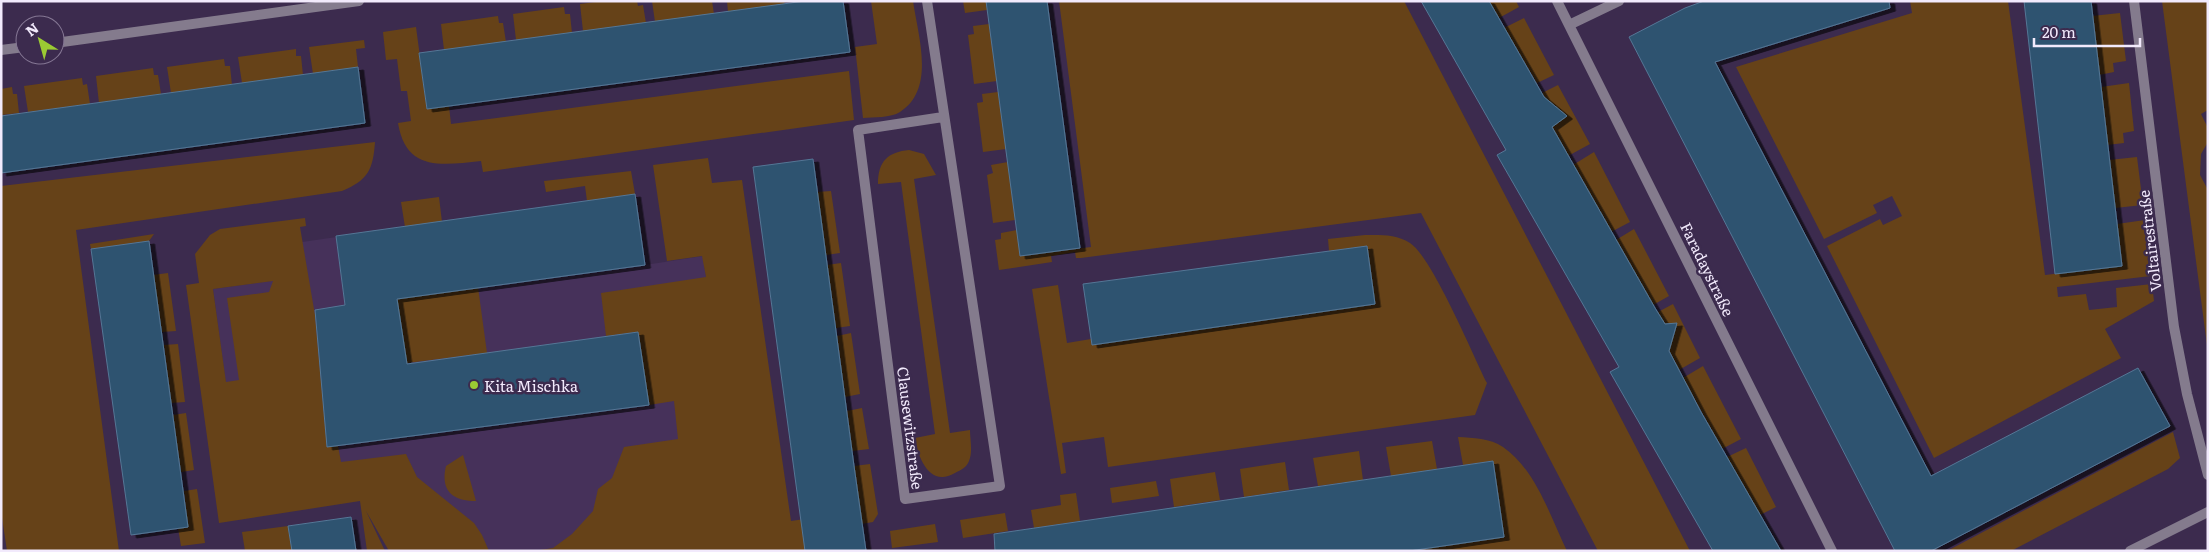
<svg xmlns="http://www.w3.org/2000/svg" width="2209" height="552" font-family="Literata,serif">
<style>
.built{fill:#46315a}
.green{fill:#664218;fill-rule:evenodd}
.building{fill:#2f526f;stroke:#547796;filter:url(#shadow)}
.lines{fill:none;stroke-linecap:round;stroke-linejoin:round}
.minor{stroke:#847b8d;stroke-width:10}
.poi-dot{fill:#9bcb33;stroke:#3c2b4e;stroke-width:2}
.labels{text-anchor:middle;dominant-baseline:central;stroke-width:5;stroke-linejoin:round;paint-order:stroke}
.street-label{font-size:15px;fill:#f2eafc;stroke:#3c2b4e}
.poi-label{font-size:15px;fill:#f2eafc;stroke:#3c2b4e;text-anchor:start}
</style>
<defs>
<filter id="shadow"><feDropShadow dx="5.5" dy="3" stdDeviation="0" flood-color="#0009"/></filter>
</defs>
<rect width="100%" height="100%" fill="#3c2b4e"/>
<path class="built" d="M635 194 645 265 703 256 746 551H422L385 482 242 502 213 289 307 276 302 242Z"/>
<path class="green" d="M603 1H637L638 6 643 5 646 23 583 31 580 4Z
M652 1H712L714 14 655 22Z
M727 1H784L785 4 728 12Z
M871 1H913C918 36 936 89 900 112 891 118 873 117 863 118L855 47 877 44Z
M963 1H986L987 10 965 13Z
M1059 1H1404L1690 551H1598L1421 213 1081 258H1076L1075 252 1051 256 1052 262 999 270 995 240 1001 239V233L1017 230 1020 256 1091 247Z
M1489 1H1516L1519 7 1499 18Z
M1910 1H2008L2045 275 2122 266 2117 224 2145 220 2151 276 2057 287 2058 297 2086 294 2089 310 2117 307 2116 288 2152 284 2154 301 2105 329 2121 358 1934 458 1827 246 1880 219 1883 225 1902 216 1892 196 1873 205 1877 213 1824 239 1736 67 1912 13Z
M2162 1H2208V110L2201 114 2208 128V142L2201 154 2200 175 2208 190V353Z
M564 7 565 14H570L572 33 516 40 513 14Z
M2120 13 2126 61 2113 63 2114 72 2099 75 2092 16Z
M498 16 499 23H503L506 42 444 50 441 24Z
M1524 18 1554 75 1537 83 1504 28Z
M989 24 997 81 974 84 968 35 974 34 973 26Z
M416 27 427 109 449 106 451 124 849 71 854 120 483 172 481 161C442 165 406 172 398 123L411 121 407 91H401L397 59 386 60 383 32Z
M364 40 365 48 356 49 358 67 313 74 309 47Z
M296 49V56H301L303 75 242 83 238 57Z
M224 59 225 66H230L232 85 171 93 167 67Z
M153 68 154 75H158L161 94 99 103 96 76Z
M82 78 83 85 87 84 90 104 28 112 24 86Z
M2129 83 2134 131 2123 133 2124 143 2107 145 2101 87Z
M1558 85 1590 144 1568 156 1552 127V110L1542 93Z
M12 87 13 94H17L19 113 1 115V89Z
M998 92 1006 149 983 152 977 103 983 102 982 94Z
M375 142C373 170 368 180 342 191L76 230 119 551H7L1 511V186Z
M909 150 924 154 936 175 914 179 950 433 970 430C970 440 973 451 969 461 967 467 961 470 955 473 929 488 918 457 915 438L935 434 901 182 878 184C878 161 888 152 909 150Z
M1594 152 1630 222 1611 232 1573 165Z
M2137 157 2143 205 2115 208 2109 160Z
M708 158 712 183 742 180 791 521 860 511 854 466 870 464 878 514 873 522 838 528 836 551H534L553 548 572 534 593 511 598 489 612 478 624 447 678 439 674 401 649 405 638 332 606 336 601 293 706 277 702 256 667 261 653 165Z
M1008 162 1015 220 993 223 987 175 993 173 991 165Z
M631 171 635 194 587 201 585 186 546 192 544 181Z
M831 191 840 253 826 255 817 192Z
M439 197 442 222 405 227 401 202Z
M305 218 306 226 300 227 315 315 327 447 338 446 341 462 406 454 417 477 474 523 482 535 489 551H389L366 511 385 551H367L360 501 219 523 187 292 186 285 199 283 195 254 210 235 220 229ZM273 281 269 292 227 298 239 380 226 382 213 289Z
M1634 229 1669 296 1653 305 1616 240Z
M154 234 149 241 91 249 90 244Z
M1365 235C1381 235 1396 234 1410 243 1432 257 1473 355 1487 383L1475 415 1108 467 1104 437 1062 443 1066 473 1061 474 1032 289 1058 285 1067 343 1091 339 1092 345 1375 304 1367 246 1329 251 1328 239Z
M841 263 850 326 836 328 827 265Z
M168 273 176 331 162 332 153 275Z
M478 287 487 353 407 363 397 299Z
M1673 304 1700 358 1679 370 1664 342 1674 335 1675 329 1671 324H1664L1658 312Z
M851 333 860 394 845 397 837 336Z
M178 344 185 402 171 403 164 345Z
M1703 366 1741 439 1722 449 1683 378Z
M862 408 869 449 852 451 847 411Z
M186 413 194 470 181 472 173 415Z
M2173 432 2180 458 2168 469 2011 551H1947Z
M1458 437C1473 438 1490 438 1503 447 1536 470 1550 516 1567 551H1411L1504 537 1493 461 1463 465Z
M1432 441 1437 469 1391 476 1386 447Z
M1746 448 1776 507 1760 515 1727 457Z
M1359 451 1363 480 1318 486 1313 458Z
M463 455 476 501C453 501 440 491 446 466Z
M1285 462 1289 490 1244 497 1240 469Z
M1215 472 1220 500 1174 507 1170 479Z
M1156 481 1159 496 1112 503 1110 488Z
M197 489 205 543 181 546 178 528 188 527 184 491Z
M1076 493 1080 521 1034 528 1031 510 1061 505 1060 495Z
M1005 513 1008 531 963 538 960 520Z
M935 524 938 542 892 548 890 531Z
M288 526 292 551H245L242 532Z"/>
<path class="building" d="M805 1H843L850 52 427 109 419 53Z
M986 1H1047L1080 248 1020 256Z
M1421 1H1489L1544 97 1567 116 1552 127 1655 308 1665 324 1677 323 1669 351 1701 412 1781 551H1713L1610 372 1619 367 1497 155 1506 150Z
M1704 1H1889L1890 8 1715 62 1931 476 2138 368 2170 426 1931 551H1895L1629 37 1685 8Z
M2024 1H2091L2122 266 2055 274Z
M358 67 365 123 1 173V116Z
M813 159 854 466 866 551H805L753 167Z
M635 194 645 265 397 299 407 364 638 332 649 405 327 447 315 310 345 305 336 236Z
M149 241 188 527 131 535 91 249Z
M1367 246 1375 304 1092 345 1083 284Z
M1493 461 1504 537 1409 551H995L994 534Z
M351 517 356 551H292L288 526Z"/>
<g class="lines">
<path class="minor" d="M927 1 1000 486 905 499 858 130 943 117
M1557 1 1832 551
M2134 1 2174 327 2187 394 2208 475
M1569 25 1619 1
M55 43 359 1
M1 50 25 47
M2130 551 2208 512"/>
</g>
<circle class="poi-dot" cx="474" cy="385" r="5"/>
<g class="labels">
<g class="street-label">
<text transform="translate(2149 241) rotate(-97)">Voltairestraße</text>
<text transform="translate(1708 269) rotate(64)">Faradaystraße</text>
<text transform="translate(911 428) rotate(83)">Clausewitzstraße</text>
</g>
<g class="poi-label">
<text x="484" y="385">Kita Mischka</text>
</g>
</g>
<rect width="2209" height="552" fill="none" stroke="#f2eafc" stroke-width="5"/>
<g transform="translate(40 40) rotate(323)"><circle r="24" fill="#3c2b4e" stroke="#857794"/>
<path d="M0-4L9 19L0 12L-9 19Z" fill="#9bcb33"/>
<text y="-8" font-size="14" font-weight="bold" text-anchor="middle" fill="#f2eafc">N</text>
</g>
<path d="M2034 38v8h106v-8" fill="none" stroke="#f2eafc" stroke-width="2.5"/>
<text x="2042" y="38" font-size="15" fill="#f2eafc" stroke="#3c2b4e" stroke-width="4" paint-order="stroke">20 m</text>
</svg>
